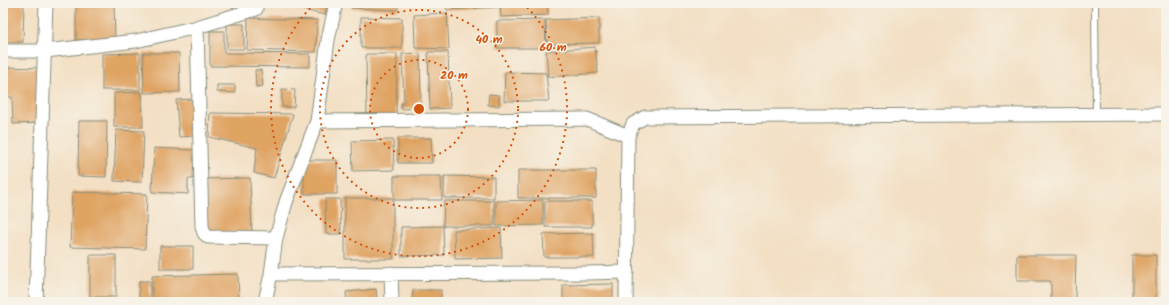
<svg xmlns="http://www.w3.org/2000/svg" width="1169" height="305" font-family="Kalam,sans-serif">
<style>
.building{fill:#dfa362}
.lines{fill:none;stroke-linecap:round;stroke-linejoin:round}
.lane-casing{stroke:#898e7c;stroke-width:8}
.street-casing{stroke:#898e7c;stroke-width:15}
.lane{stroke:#fff;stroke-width:6}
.street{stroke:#fff;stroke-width:13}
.ring{fill:none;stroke:#d45610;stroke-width:2;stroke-dasharray:2 4}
.centre{fill:#d45610;stroke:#f7f3e8;stroke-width:2}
.ring-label{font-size:12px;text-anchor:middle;font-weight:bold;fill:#d45610;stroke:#f7f3e8;stroke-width:3;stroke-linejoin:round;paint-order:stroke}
</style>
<rect width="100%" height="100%" fill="#f7f3e8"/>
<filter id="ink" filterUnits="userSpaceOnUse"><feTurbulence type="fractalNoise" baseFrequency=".025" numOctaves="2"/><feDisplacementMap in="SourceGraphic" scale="8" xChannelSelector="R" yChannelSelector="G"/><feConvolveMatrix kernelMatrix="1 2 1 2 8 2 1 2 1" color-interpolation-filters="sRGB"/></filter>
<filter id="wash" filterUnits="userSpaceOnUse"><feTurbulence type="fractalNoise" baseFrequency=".012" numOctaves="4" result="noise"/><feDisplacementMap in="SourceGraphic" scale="16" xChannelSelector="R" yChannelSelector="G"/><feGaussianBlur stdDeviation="0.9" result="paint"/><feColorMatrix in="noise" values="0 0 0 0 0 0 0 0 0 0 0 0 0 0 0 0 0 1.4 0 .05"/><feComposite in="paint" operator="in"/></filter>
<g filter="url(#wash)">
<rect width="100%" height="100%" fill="#f3dfc3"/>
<g id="blocks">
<path class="building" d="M76 3H114L115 40H76Z
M159 3H169L161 6Z
M300 3H327L325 15 299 9Z
M352 3H398V10L351 8Z
M446 3H498V7L447 10Z
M500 3H547L548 15 501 17Z
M3 4H24L23 42H3Z
M447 13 449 49 415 48 414 15Z
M361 17 402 18V48H361Z
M248 18 317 20 316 52 247 50Z
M599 18V43L547 44 546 20Z
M545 20 546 48H497V21Z
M227 24H244V49H227Z
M210 31H224V53L310 54V67L210 66Z
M595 47 598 73 548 77 546 51Z
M428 52H448L450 108 430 109Z
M140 53V90H102V54Z
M143 53H179L180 92 144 93Z
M420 53 421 108 401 109V103H404L402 54Z
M366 54H397L396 116 367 117Z
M3 67 42 68 39 123 13 124 12 97H3Z
M255 70H261L263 86 256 87Z
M505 72 546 73 549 101H504Z
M217 85H235V93L217 92Z
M282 89 295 90 294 107H282Z
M142 92 143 127H114V93Z
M489 94 499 95V106L488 105Z
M194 99 196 136 179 137 176 100Z
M210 113 293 114 274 178 254 173 257 148 209 137Z
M79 121H107L106 177 78 176Z
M116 130 144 131 142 182 114 181Z
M398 138H431L432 163H398Z
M393 140 394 170 353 171 352 141Z
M154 148 194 150 193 179H188V194L152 192Z
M304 160H337V194H304Z
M518 170H596V198H518Z
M394 176H441L442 200H394Z
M444 176 494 177V198H444Z
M250 178 252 232 206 233 204 179Z
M72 192 147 194 145 249 70 247Z
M345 198H393V259H345Z
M325 199H340L341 234H326Z
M543 200V225L496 226V201Z
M444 201H494V226H443Z
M545 201H592V227H545Z
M443 226 444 255 401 256V227Z
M501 228 502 258 455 259 454 230Z
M593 233 594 257H544L543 234Z
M160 246H193V269H160Z
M90 255H116V297H90Z
M1017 255H1076L1075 302H1051V281H1017Z
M1132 255H1156V302H1132Z
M238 274 239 302H152V276Z
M139 281H150V302H139Z
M613 284V302H563V285Z
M376 289 377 302H347L346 292Z
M413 290H441V302H412Z"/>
</g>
</g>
<g filter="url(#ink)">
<use href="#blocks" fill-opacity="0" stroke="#898e7c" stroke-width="1"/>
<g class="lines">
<defs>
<path id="lane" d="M1095 3 1096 114"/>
<path id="street" d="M197 27 202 226 204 233 208 237 276 238
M3 51H45L136 41 197 27 256 9
M317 121 587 119 628 136
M391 273 392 302
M271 274 587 273 627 272
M36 302 46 3
M265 302 271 274 276 238 286 202 317 121 328 40 336 3
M626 302 628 136 633 124 645 117 1166 114"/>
</defs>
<use href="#lane" class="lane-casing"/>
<use href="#street" class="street-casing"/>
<use href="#lane" class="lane"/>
<use href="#street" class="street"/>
</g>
</g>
<g class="ring">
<circle cx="419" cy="109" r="49"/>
<circle cx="419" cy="109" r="99"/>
<path d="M523 3A148 148 0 1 1 315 3"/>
</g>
<circle cx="419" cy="109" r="6" class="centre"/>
<g class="ring-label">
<text x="489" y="43">40 m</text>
<text x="553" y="51">60 m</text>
<text x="454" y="79">20 m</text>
</g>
<rect width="1169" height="305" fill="none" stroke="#f7f3e8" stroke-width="16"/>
</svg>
